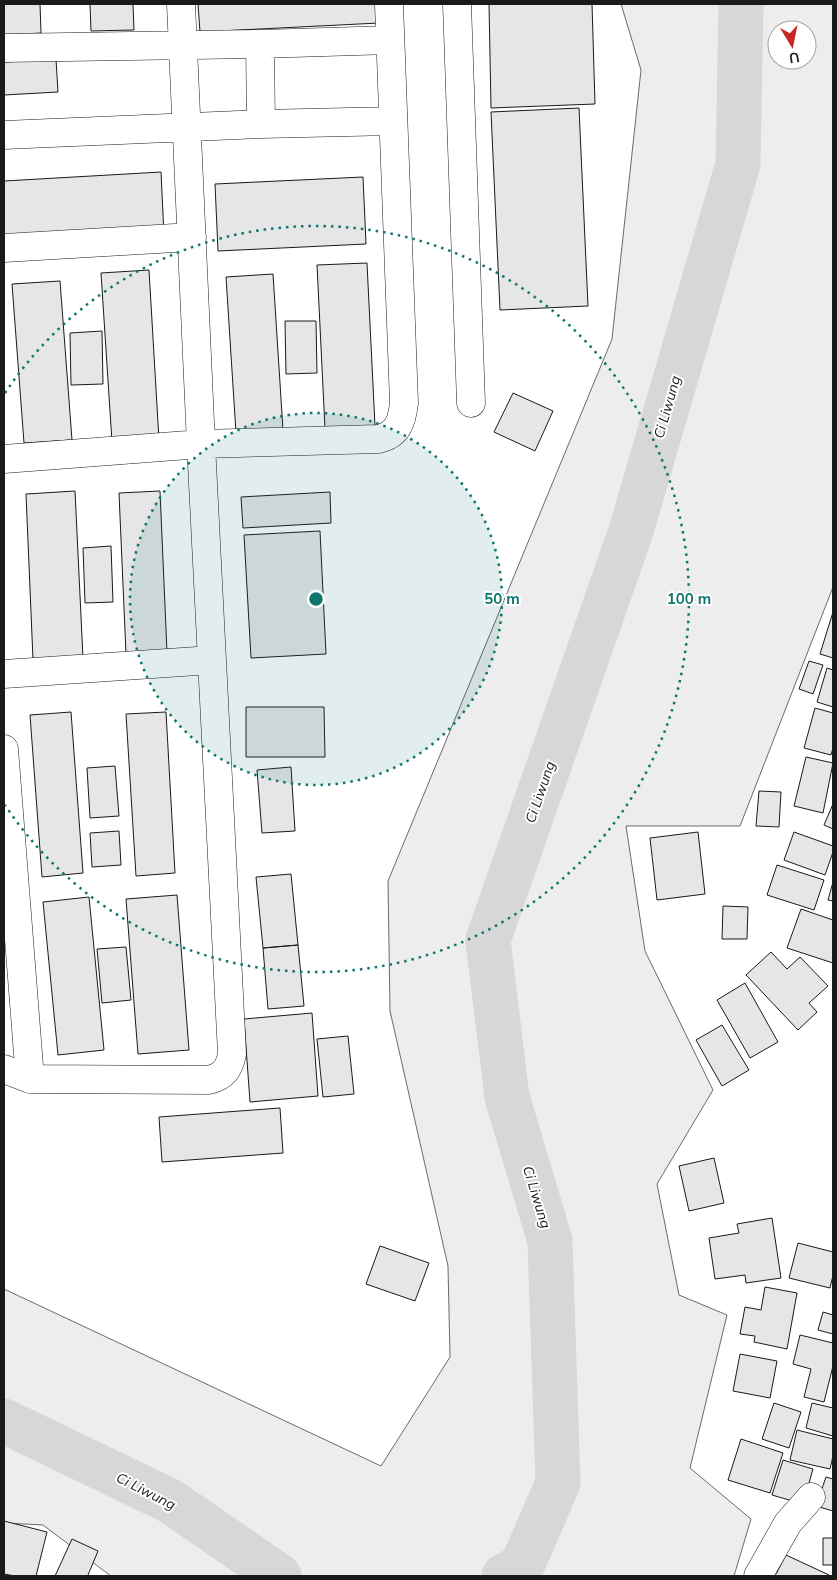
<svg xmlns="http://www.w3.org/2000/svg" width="837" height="1580" font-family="Mulish,sans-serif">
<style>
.green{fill:#ededed;stroke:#6a6a6a;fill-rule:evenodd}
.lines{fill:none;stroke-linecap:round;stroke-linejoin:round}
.river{stroke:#d7d7d7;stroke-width:45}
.building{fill:#e6e6e6;stroke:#1a1a1a}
.minor-casing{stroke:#1a1a1a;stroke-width:29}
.minor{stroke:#fff;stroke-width:28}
.ring{fill:none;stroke:#0f766e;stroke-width:2.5;stroke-dasharray:2.5 5}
.labels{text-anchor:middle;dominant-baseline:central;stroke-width:4;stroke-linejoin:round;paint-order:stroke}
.water-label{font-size:14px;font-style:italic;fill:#1a1a1a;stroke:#fff}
.centre{fill:#0f766e;stroke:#fff;stroke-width:2.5}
.ring-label{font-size:15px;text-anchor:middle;font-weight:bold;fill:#0f766e;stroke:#fff;stroke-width:4;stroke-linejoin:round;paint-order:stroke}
</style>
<rect width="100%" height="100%" fill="#fff"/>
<path class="green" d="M621 4H833V587L740 826H626L645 951 713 1090 657 1184 679 1295 727 1315 690 1468 751 1519 734 1576H111L43 1525 4 1523V1289L381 1466 450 1357 448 1266 390 1011 388 881 612 339 641 70ZM777 30H807V60H777Z"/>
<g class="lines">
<path class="river" d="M4 1421 170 1501 279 1576
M504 1576 522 1566 558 1483 550 1241 507 1097 488 940 631 531 738 164 741 4"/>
</g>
<path class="building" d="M4 4H40L41 33 4 35Z
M90 4H133L134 30 91 31Z
M198 4H378L379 23 200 32Z
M489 4H592L595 104 491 108Z
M56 59 58 92 4 95V62Z
M579 108 588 306 500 310 491 112Z
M161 172 164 235 4 243V181Z
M363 177 366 244 218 251 215 184Z
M367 263 375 426 325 429 317 265Z
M149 270 159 440 112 442 101 273Z
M273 274 283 430 236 433 226 277Z
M60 281 72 440 24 443 12 284Z
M285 321H316L317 373 286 374Z
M102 331 103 384 71 385 70 333Z
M513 393 553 411 535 451 494 432Z
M75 491 83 658 33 660 26 494Z
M160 491 167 652 126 654 119 493Z
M330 492 331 523 243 528 241 497Z
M320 531 326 654 251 658 244 535Z
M111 546 113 602 85 603 83 548Z
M833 612V658L820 654Z
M809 661 823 665 813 694 799 689Z
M827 668 833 670V707L817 702Z
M246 707H324L325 757H246Z
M815 708 833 713V748L831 755 804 748Z
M71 712 83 873 42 877 30 715Z
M166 712 175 873 136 876 126 714Z
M806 757 833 763 823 813 794 806Z
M115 766 119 816 90 818 87 768Z
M291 767 295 831 262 833 257 770Z
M759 791 781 792 779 827 756 826Z
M833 804V829L824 825Z
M119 831 121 865 92 867 90 833Z
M698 832 705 894 657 900 650 838Z
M794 832 833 846V852L825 875 784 860Z
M777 865 824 880 814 910 767 895Z
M291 874 298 945 263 948 256 877Z
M833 882V901L828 900Z
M177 895 189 1050 138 1054 126 899Z
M89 897 104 1050 58 1055 43 902Z
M723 906 748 907 747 939H722Z
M801 909 833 920V963L787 948Z
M298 945 304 1006 268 1009 263 948Z
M126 947 131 1000 102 1003 97 949Z
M771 952 787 969 800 957 828 986 809 1003 817 1012 798 1030 746 975Z
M745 983 778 1042 750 1058 717 1000Z
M312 1013 318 1096 250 1102 244 1019Z
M722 1025 749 1070 722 1086 696 1040Z
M348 1036 354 1094 323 1097 317 1039Z
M280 1108 283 1153 162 1162 159 1117Z
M714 1158 724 1203 689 1211 679 1166Z
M772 1218 781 1278 746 1283 745 1275 715 1279 709 1238 739 1233 737 1224Z
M798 1243 833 1252V1275L830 1288 789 1278Z
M380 1246 429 1263 415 1301 366 1284Z
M765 1287 797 1293 787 1349 754 1342 755 1336 740 1334 745 1307 761 1310Z
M823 1312 833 1315V1334L818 1330Z
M800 1335 833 1343V1366L824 1402 804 1397 811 1369 793 1364Z
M740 1354 777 1361 770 1398 733 1391Z
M774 1403 801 1412 789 1448 762 1439Z
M812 1403 833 1408V1436L806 1428Z
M797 1430 833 1439V1456L830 1469 790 1460Z
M741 1439 783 1453 770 1493 728 1480Z
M783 1460 813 1469 803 1504 772 1495Z
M826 1477 833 1479V1511L816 1506Z
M4 1521 47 1532 36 1576H15L4 1574Z
M823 1538H833V1565H823Z
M72 1539 98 1551 88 1575 90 1576H55Z
M786 1555 829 1575 828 1576H765L768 1570 776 1574Z"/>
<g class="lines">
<defs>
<path id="minor" d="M457 4 471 403
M260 44 261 124
M4 48 260 44 390 40
M4 135 261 124 393 121
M4 248 192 237
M4 459 201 444 378 439C398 435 402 421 404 403L389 4
M4 674 212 660
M4 749 30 1079
M4 1069 30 1079 209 1080C224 1076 229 1069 232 1054L201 444 181 4
M758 1576 788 1523 811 1497"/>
</defs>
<use href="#minor" class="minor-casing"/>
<use href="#minor" class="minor"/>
</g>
<circle cx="316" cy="599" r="186" fill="#0f766e" fill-opacity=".12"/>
<g class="ring">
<circle cx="316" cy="599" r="186"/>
<path d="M5 393A373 373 0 1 1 5 805"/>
</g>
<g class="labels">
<g class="water-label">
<text transform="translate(667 407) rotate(-74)">Ci Liwung</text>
<text transform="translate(540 792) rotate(-71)">Ci Liwung</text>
<text transform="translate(537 1197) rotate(73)">Ci Liwung</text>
<text transform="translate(146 1491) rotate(27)">Ci Liwung</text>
</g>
</g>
<circle cx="316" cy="599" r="8" class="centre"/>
<g class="ring-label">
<text x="502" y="604">50 m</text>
<text x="689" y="604">100 m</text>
</g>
<rect width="837" height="1580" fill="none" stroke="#1a1a1a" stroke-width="10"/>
<g transform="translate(792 45) rotate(170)"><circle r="24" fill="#ffffff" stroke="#a3a3a3"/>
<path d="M0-4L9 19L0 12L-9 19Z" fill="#c62828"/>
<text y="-8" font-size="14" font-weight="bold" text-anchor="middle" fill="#1a1a1a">U</text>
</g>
</svg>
